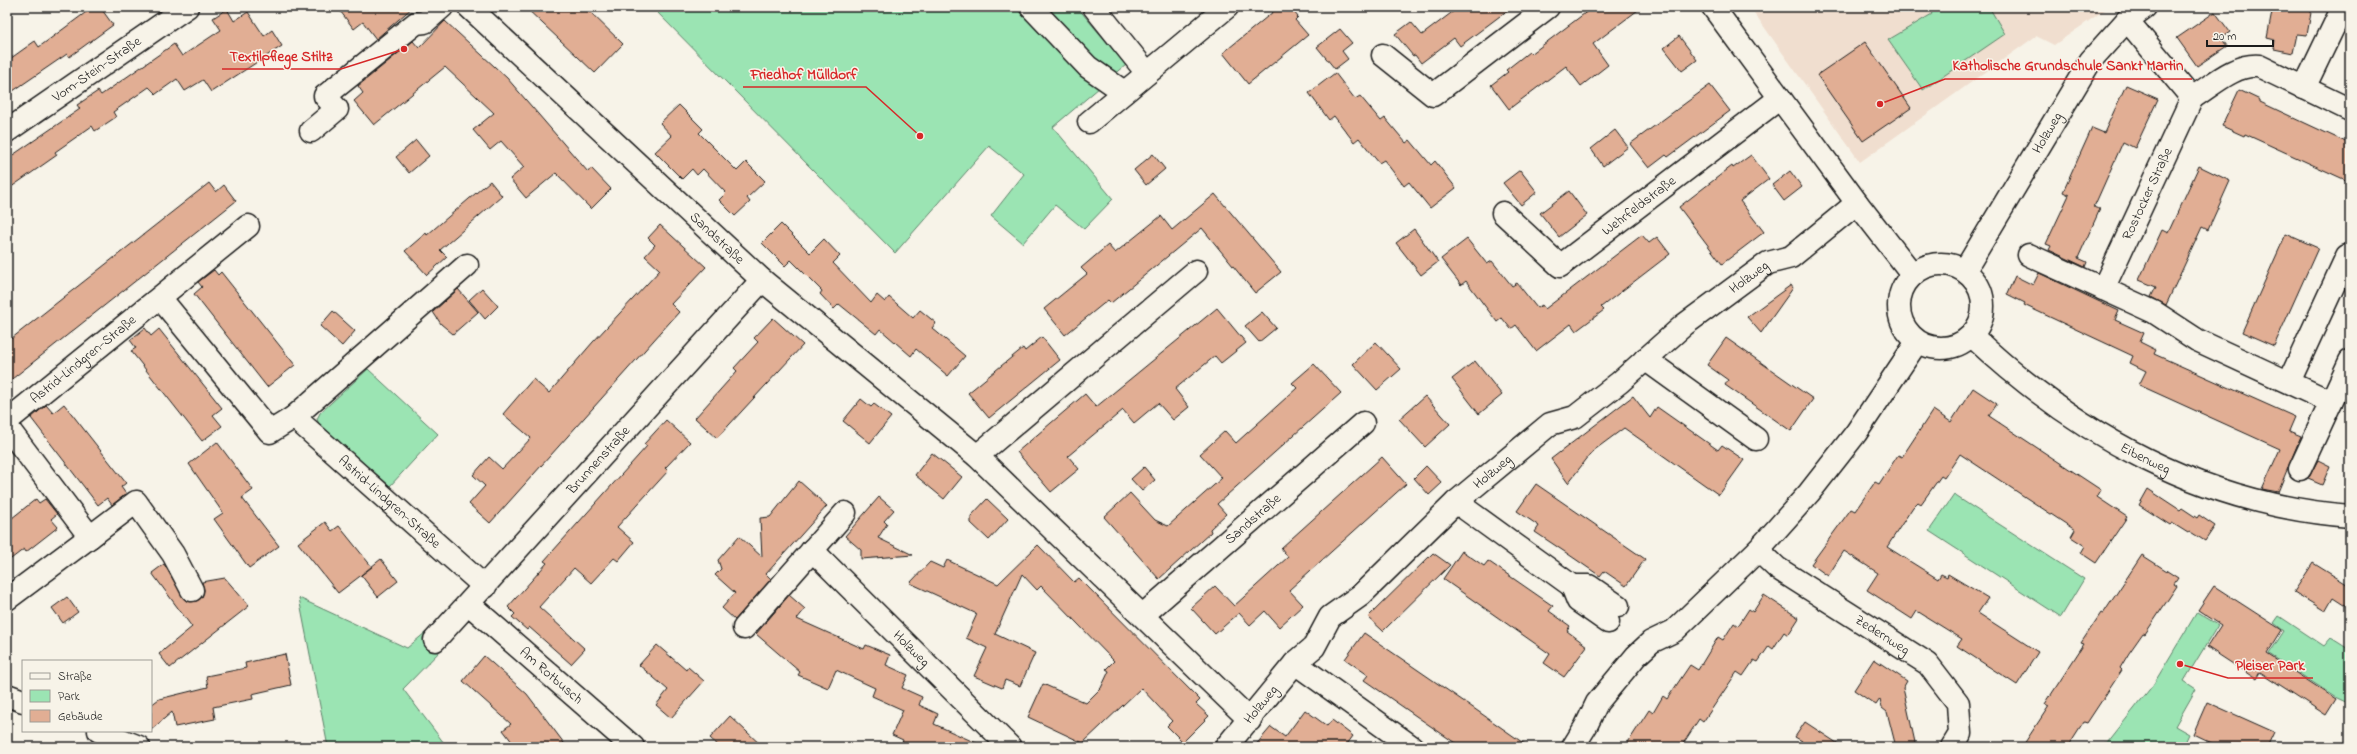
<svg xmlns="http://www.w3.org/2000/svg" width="2357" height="754" font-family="'Indie Flower',sans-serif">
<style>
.built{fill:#f0decf}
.green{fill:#9be4b3;stroke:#5c8068}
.building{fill:#e1ae94;stroke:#1c1c1c}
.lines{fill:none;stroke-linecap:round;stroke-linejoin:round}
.minor-casing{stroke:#1c1c1c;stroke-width:25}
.minor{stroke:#f7f3e8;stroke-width:22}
.labels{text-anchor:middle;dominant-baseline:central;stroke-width:3;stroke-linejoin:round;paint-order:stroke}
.street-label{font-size:14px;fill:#1c1c1c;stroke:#f7f3e8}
.leader{fill:none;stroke:#d62828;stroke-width:1.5}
.callout-dot{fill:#d62828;stroke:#f7f3e8;stroke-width:1.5}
.callout-label{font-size:15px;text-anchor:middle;font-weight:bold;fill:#d62828;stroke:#f7f3e8;stroke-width:3;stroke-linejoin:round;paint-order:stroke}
</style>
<rect width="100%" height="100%" fill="#f7f3e8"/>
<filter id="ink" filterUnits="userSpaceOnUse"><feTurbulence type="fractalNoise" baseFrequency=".025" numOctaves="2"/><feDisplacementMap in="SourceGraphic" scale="8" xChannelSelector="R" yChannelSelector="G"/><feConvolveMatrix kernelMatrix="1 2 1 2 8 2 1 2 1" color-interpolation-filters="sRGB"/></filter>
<g filter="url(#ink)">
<path class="built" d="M1750 7H2109L2054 45 2036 36 1860 162Z"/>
<path class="green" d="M652 7H1077L1126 65 1053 127 1113 199 1084 229 1055 205 1023 243 991 216 1024 174 989 146 895 253Z
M1928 7H1989L2005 34 1923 90 1888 40 1932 14Z
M368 369 438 434 390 486 319 424 317 419 320 413Z
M1954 495 2084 579 2061 617 1929 531Z
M299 598 407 648 426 632 444 647 403 689 447 747H328Z
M2197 612 2218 625 2184 681 2196 689 2175 726 2189 734 2183 747H2104L2153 685Z
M2279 616 2324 646 2331 638 2350 650V704L2337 698 2269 654 2284 631 2274 623Z"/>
<path class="building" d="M93 7H100L113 25 69 57 67 54 13 91 7 82V61L35 41 39 47Z
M337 7H413L376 39 363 22 354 29Z
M525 7H585L623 44 595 73Z
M1279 7H1290L1298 17 1295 20 1308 35 1248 84 1223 53Z
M1459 7H1512L1460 46 1454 38 1421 63 1415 55 1413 56 1395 34 1411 22 1422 35Z
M1593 7H1642L1593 44 1608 65 1581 86 1566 66 1509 109 1491 85 1508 72 1506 70 1529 52 1531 54Z
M2273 7H2312L2307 35 2297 34 2293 53 2274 49 2275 40 2267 38Z
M227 9 234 21 248 12 264 36 272 30 282 46 211 92 203 80 185 91 177 79 156 94 149 87 113 112 116 117 95 131 92 126 55 152 57 155 7 190V159L80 109 77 105 98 91 101 95 174 44 182 56 221 30 213 18Z
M2215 12 2230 32 2221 38 2227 46 2197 66 2177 38Z
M445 21 507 78 588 172 591 168 611 189 591 209 556 173 526 198 510 179 524 167 501 141 490 150 473 130 494 113 445 67 374 125 354 101 363 93 358 86 413 41 419 48Z
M1340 29 1352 43 1342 51 1348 59 1335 69 1317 47Z
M1679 36 1697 60 1682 71 1664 48Z
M1865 42 1911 108 1863 141 1817 75Z
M1335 73 1355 99 1360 96 1381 121 1385 118 1406 143 1410 140 1431 165 1435 161 1456 188 1430 208 1409 182 1404 186 1384 160 1379 163 1359 138 1354 142 1334 116 1329 120 1309 93Z
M1710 85 1730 111 1668 157 1666 155 1649 168 1630 144Z
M2126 85 2158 99 2135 148 2123 142 2094 207 2100 209 2078 258 2087 262 2085 267 2049 250 2051 246 2046 244 2069 195 2063 192 2092 128 2104 133Z
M2239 90 2260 100V102L2350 144V182L2245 134 2244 136 2222 126Z
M679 105 703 129 699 133 737 171 746 162 765 181 747 198 750 202 735 216 719 200 726 193 703 169 697 175 692 169 682 179 655 152 672 136 660 123Z
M1615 130 1628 147 1603 166 1591 149Z
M416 140 429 156 409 173 396 157Z
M1153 154 1165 169 1146 185 1134 170Z
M1751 155 1769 179 1740 201 1764 232 1722 264 1679 207 1732 166 1733 168Z
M2199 166 2230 181 2208 230 2202 227 2166 305 2151 297 2156 287 2139 280 2162 230 2168 233Z
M1520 170 1537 192 1521 205 1503 183Z
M1790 171 1802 187 1784 201 1772 185Z
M490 181 502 196 440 250 447 257 427 275 405 251 426 233 427 235Z
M209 183 216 192 224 185 236 201 7 383V342Z
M1569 191 1587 215 1559 237 1540 213Z
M1215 194 1281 272 1255 293 1202 228 1111 303 1108 300 1065 335 1044 309 1087 274 1081 268 1108 245 1115 253 1161 216 1172 230Z
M781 224 810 253 824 239 840 256 833 263 871 303 877 295 885 302 889 297 913 318 920 310 936 323 932 328 965 356 948 376 916 349 911 356 880 329 876 334 839 304 834 309 820 294 822 291 791 260 785 266 762 243Z
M660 225 706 267 671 304 679 312 490 523 469 504 485 486 473 475 489 457 502 469 531 438 503 414 533 379 549 393 593 342 660 270 645 256 655 245 648 238Z
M1414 229 1438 262 1421 275 1396 243Z
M2286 234 2318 248 2274 346 2242 332Z
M1642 235 1649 243 1657 237 1670 254 1601 307 1604 310 1576 331 1571 324 1536 351 1516 325 1511 329 1502 318 1497 322 1466 281 1461 285 1441 259 1467 239 1487 264 1492 261 1512 286 1517 283 1537 308 1542 305 1545 309Z
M214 270 218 275 221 272 295 365 267 387 194 294 202 287 198 282Z
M2039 273 2119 311 2115 320 2144 333 2140 342 2156 350 2154 354 2295 417 2289 431 2301 436 2278 492 2262 489 2280 449 2139 385 2146 371 2130 363 2133 356 2024 305 2025 303 2007 294 2015 276 2033 285Z
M1791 285 1793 288 1761 333 1747 317Z
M482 288 498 306 485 319 469 300Z
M458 289 478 312 453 334 441 324 433 312Z
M1217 308 1246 343 1221 363 1215 356 1175 389 1189 407 1173 420 1158 403 1134 423 1123 410 1068 456 1079 469 1051 492 1017 452 1085 394 1096 407Z
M333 311 355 331 342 346 320 326Z
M1262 312 1276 328 1259 342 1245 326Z
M773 318 803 345 717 438 695 418 737 371 734 368 758 342 754 338Z
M145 328 151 336 159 329 222 408 213 415 222 426 202 441 131 351 136 348 130 340Z
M1042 337 1060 360 989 418 968 393 1023 348 1025 351Z
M1726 338 1813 399 1791 431 1725 385 1728 380 1707 365Z
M1376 342 1401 369 1377 390 1353 364Z
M1475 361 1502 395 1479 414 1452 379Z
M1314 364 1341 393 1217 504 1226 514 1210 529 1211 532 1159 579 1104 517 1130 493 1155 520 1168 526 1222 478 1200 454 1225 431 1236 443 1297 388 1292 383Z
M1973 388 1997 404 1989 416 2101 490 2097 497 2127 517 2096 563 2081 553 2085 546 2071 537 2075 530 1960 454 1944 478 1941 476 1921 504 1918 502 1913 507 1887 547 1938 579 1941 574 1947 577 1948 574 1988 598 1978 613 2038 652 2017 685 1957 646 1962 639 1917 611 1912 619 1867 590 1878 573 1844 551 1828 576 1811 564 1851 509 1855 511 1875 482 1879 484 1898 455 1902 457 1933 410 1951 422Z
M1425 396 1450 424 1425 447 1399 419Z
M1633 396 1650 418 1657 407 1718 450 1722 445 1744 460 1719 495 1624 428 1593 451 1568 483 1551 459Z
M861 399 871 407 874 404 891 417 870 443 843 421Z
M64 404 126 483 121 487 126 494 112 505 107 498 98 505 31 418 46 405 53 413Z
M666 420 690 442 665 468 668 471 617 527 634 542 618 561 614 558 591 583 574 568 539 607 585 649 571 664 529 627 527 630 512 617 515 614 508 607 547 563 544 561 647 446 644 444Z
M217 442 253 490 242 498 279 546 249 568 214 519 223 513 189 464Z
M932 453 962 477 944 499 915 475Z
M1382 457 1406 484 1289 590 1303 605 1279 627 1265 611 1250 625 1239 613 1215 634 1191 608 1215 586 1234 606 1288 557 1281 548Z
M2318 460 2330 466 2322 485 2308 479Z
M1426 466 1442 483 1429 495 1414 478Z
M1144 467 1155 480 1142 491 1131 479Z
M799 481 827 506 766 574 771 579 735 620 722 608 735 593 715 575 721 569 718 560 739 536 762 557 760 518 770 517Z
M1536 484 1645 559 1626 586 1604 571 1600 576 1565 552 1535 532 1539 526 1517 511Z
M2148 489 2180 510 2182 508 2197 518 2199 515 2215 526 2205 541 2189 531 2188 533 2172 523 2170 525 2139 505Z
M879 497 894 510 884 521 887 524 878 538 913 555 861 559V550L845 536Z
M36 499 39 503 45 499 57 514 51 519 58 527 26 552 24 549 7 562V522Z
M987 499 1008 519 989 540 971 523V516Z
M325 522 332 531 339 526 372 567 338 593 298 543Z
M1038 545 1074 582 1079 578 1200 700 1196 704 1209 716 1183 742 1167 726 1172 721 1141 688 1083 743 1028 717 1043 684 1086 703 1101 688 1109 671 1106 669 1114 661 1041 586 1037 590 1022 574 995 634 1035 653 1020 686 1005 680 1002 688 974 676 987 648 966 638 977 614 910 583 930 562 943 568 947 560 998 584Z
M1462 551 1484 566 1488 561 1553 606 1549 611 1570 626 1567 631 1587 646 1564 677 1544 663 1550 654 1443 579Z
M1433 553 1450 565 1383 631 1368 617Z
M2142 555 2178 578 2174 584 2177 586 2145 634 2143 633 2129 653 2120 668 2122 670 2087 723 2084 722 2068 747H2022L2049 706 2045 704 2084 644 2081 643 2101 613 2103 614Z
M381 559 398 581 378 597 361 575Z
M2313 563 2350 586V608L2333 597 2325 611 2294 592Z
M164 564 186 601H197L202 597 204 590 202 582 225 578 249 606 170 668 159 654 192 627 152 573Z
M2214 586 2282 630 2267 654 2336 699 2326 715 2260 672 2256 679 2207 647 2221 625 2198 610Z
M789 595 805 609 797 619 864 649 866 645 890 655 886 665 908 675 902 688 922 697 919 705 938 714 934 724 985 747H900L903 740 892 735 903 710 872 696 875 688 836 670 828 688 798 675 800 672 756 634Z
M1764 595 1799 618 1788 635 1784 632 1773 649 1769 646 1758 662 1754 660 1743 676 1737 672 1703 722 1699 719 1681 747H1625L1649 710 1653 713 1663 696 1667 699 1690 665 1698 670 1718 637 1723 640 1734 623 1738 626 1749 609 1753 612Z
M67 597 78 612 63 623 52 608Z
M1364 633 1469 705 1529 747H1461L1429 725 1364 680 1368 675 1345 659Z
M657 645 686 670 688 667 704 681 671 718 656 705 668 690 639 665Z
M285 654 291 685 252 694 253 699 213 707 215 719 175 727 172 712 151 730V705L159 699 208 687 206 676 246 668 245 663Z
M484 656 527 694 567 747H516L503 730 511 724 463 681Z
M1874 659 1907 681 1903 688 1916 747H1896L1887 712 1882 708 1880 699 1876 705 1854 690Z
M2207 702 2274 732 2267 747H2220L2193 734Z
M1305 710 1327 726 1332 720 1353 736 1345 747H1254L1271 727 1285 737Z
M730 716 763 747H720L710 738Z
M1805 722 1843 747H1798L1802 741 1795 737Z"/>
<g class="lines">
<defs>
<g id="minor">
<path id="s1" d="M469 7 762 280 977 456 1250 720"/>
<path d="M1031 7 1088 67 1124 92"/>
<path d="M1094 7 1147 73"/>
<path d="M1713 7 1857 203 1913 275"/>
<path d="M2127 20 2192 98C2213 85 2234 64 2259 66L2350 110"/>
<path d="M1383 55 1433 95 1548 7"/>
<path d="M2304 88 2343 7"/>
<path d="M1089 122 1227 7"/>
<path id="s2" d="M7 131 187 7"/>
<path d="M311 131 337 109 325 96 416 23 425 22 442 7"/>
<path id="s3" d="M1503 213 1560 266 1780 98"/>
<path d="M2029 255 2154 312 2197 340 2331 402"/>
<circle cx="1941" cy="306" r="42"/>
<path id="s4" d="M1965 270 2091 60 2127 20 2145 7"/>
<path id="s5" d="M2103 289 2192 98"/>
<path id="s6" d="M161 299 270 432 294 417 485 587"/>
<path id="s7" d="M1972 336C2077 435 2204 505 2350 516"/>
<path d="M1645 359 1756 439"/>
<path d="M2289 382 2347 256"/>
<path d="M294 417 467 265"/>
<path id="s8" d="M7 421 248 226"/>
<path d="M7 427 90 537 7 599"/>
<path d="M977 456 1196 271"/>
<path d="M2300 469 2350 361"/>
<path d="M1456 502 1572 586"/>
<path d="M90 537 136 502 173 554 192 590"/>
<path id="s9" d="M812 550 1010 747"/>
<path id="s10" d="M1758 550 1777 568 1928 664 1958 703 1960 734 1952 747"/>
<path d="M1572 586H1589L1618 606"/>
<path d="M1572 586 1578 601 1608 622"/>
<path id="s11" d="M469 604 633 747"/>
<path id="s12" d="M1143 615 1363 423"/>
<path d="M744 628 845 513"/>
<path id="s13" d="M435 640 762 280"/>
<path d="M1295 663 1412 747"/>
<path d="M7 695 23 701"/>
<path d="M99 731 139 747"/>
<path id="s14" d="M1226 747 1295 663 1314 647 1330 617 1361 595 1456 502 1550 424 1575 417 1620 382 1684 325 1768 263 1791 257 1857 203"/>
<path d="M1573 747 1586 726 1597 703 1636 656 1651 642 1674 631 1758 550 1809 493 1856 433 1917 342"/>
</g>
</defs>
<use href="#minor" class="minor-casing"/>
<use href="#minor" class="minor"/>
</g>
</g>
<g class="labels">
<g class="street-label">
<text stroke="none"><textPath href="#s2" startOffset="109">Vom-Stein-Straße</textPath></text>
<text stroke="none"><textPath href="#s4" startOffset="160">Holzweg</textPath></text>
<text stroke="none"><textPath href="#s5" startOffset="105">Rostocker Straße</textPath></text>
<text stroke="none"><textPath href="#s3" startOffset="177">Wehrfeldstraße</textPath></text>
<text stroke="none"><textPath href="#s1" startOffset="339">Sandstraße</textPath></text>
<text stroke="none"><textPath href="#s14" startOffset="710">Holzweg</textPath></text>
<text stroke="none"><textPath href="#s8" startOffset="98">Astrid-Lindgren-Straße</textPath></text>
<text stroke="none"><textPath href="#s7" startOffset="213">Eibenweg</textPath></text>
<text stroke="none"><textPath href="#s13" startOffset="243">Brunnenstraße</textPath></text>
<text stroke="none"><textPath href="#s14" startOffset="386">Holzweg</textPath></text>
<text stroke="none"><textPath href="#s6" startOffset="328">Astrid-Lindgren-Straße</textPath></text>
<text stroke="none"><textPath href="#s12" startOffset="146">Sandstraße</textPath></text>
<text stroke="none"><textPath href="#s10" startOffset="151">Zedernweg</textPath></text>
<text stroke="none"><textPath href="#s9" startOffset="140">Holzweg</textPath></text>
<text stroke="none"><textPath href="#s11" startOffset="109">Am Rotbusch</textPath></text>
<text stroke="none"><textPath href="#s14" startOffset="55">Holzweg</textPath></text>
</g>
</g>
<path class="leader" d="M404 49L341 69H222M1880 104L1945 79H2192M920 136L866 87H743M2180 664L2228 678H2313"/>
<g class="callout-dot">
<circle cx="404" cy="49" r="4"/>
<circle cx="1880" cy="104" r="4"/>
<circle cx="920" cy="136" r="4"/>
<circle cx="2180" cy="664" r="4"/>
</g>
<g class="callout-label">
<text x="281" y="61">Textilpflege Stiltz</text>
<text x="2068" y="70">Katholische Grundschule Sankt Martin</text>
<text x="804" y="79">Friedhof Mülldorf</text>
<text x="2270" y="670">Pleiser Park</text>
</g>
<rect width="2357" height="754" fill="none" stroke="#f7f3e8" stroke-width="24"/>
<rect x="12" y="12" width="2333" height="730" fill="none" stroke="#1c1c1c" stroke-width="1.5" filter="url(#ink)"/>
<rect x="22" y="660" width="130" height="72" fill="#f7f3e8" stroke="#9f9d96"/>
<rect x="30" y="673" width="20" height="6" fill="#f7f3e8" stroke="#9f9d96"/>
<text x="58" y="680" font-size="12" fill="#1c1c1c">Straße</text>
<rect x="30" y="690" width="20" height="12" fill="#9be4b3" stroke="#9f9d96"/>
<text x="58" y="700" font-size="12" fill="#1c1c1c">Park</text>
<rect x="30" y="710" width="20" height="12" fill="#e1ae94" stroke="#9f9d96"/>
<text x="58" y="720" font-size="12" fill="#1c1c1c">Gebäude</text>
<path d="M2207 40v6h66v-6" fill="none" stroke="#1c1c1c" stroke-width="2"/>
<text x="2213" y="40" font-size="12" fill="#1c1c1c" stroke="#f7f3e8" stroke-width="3" paint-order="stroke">20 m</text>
</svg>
